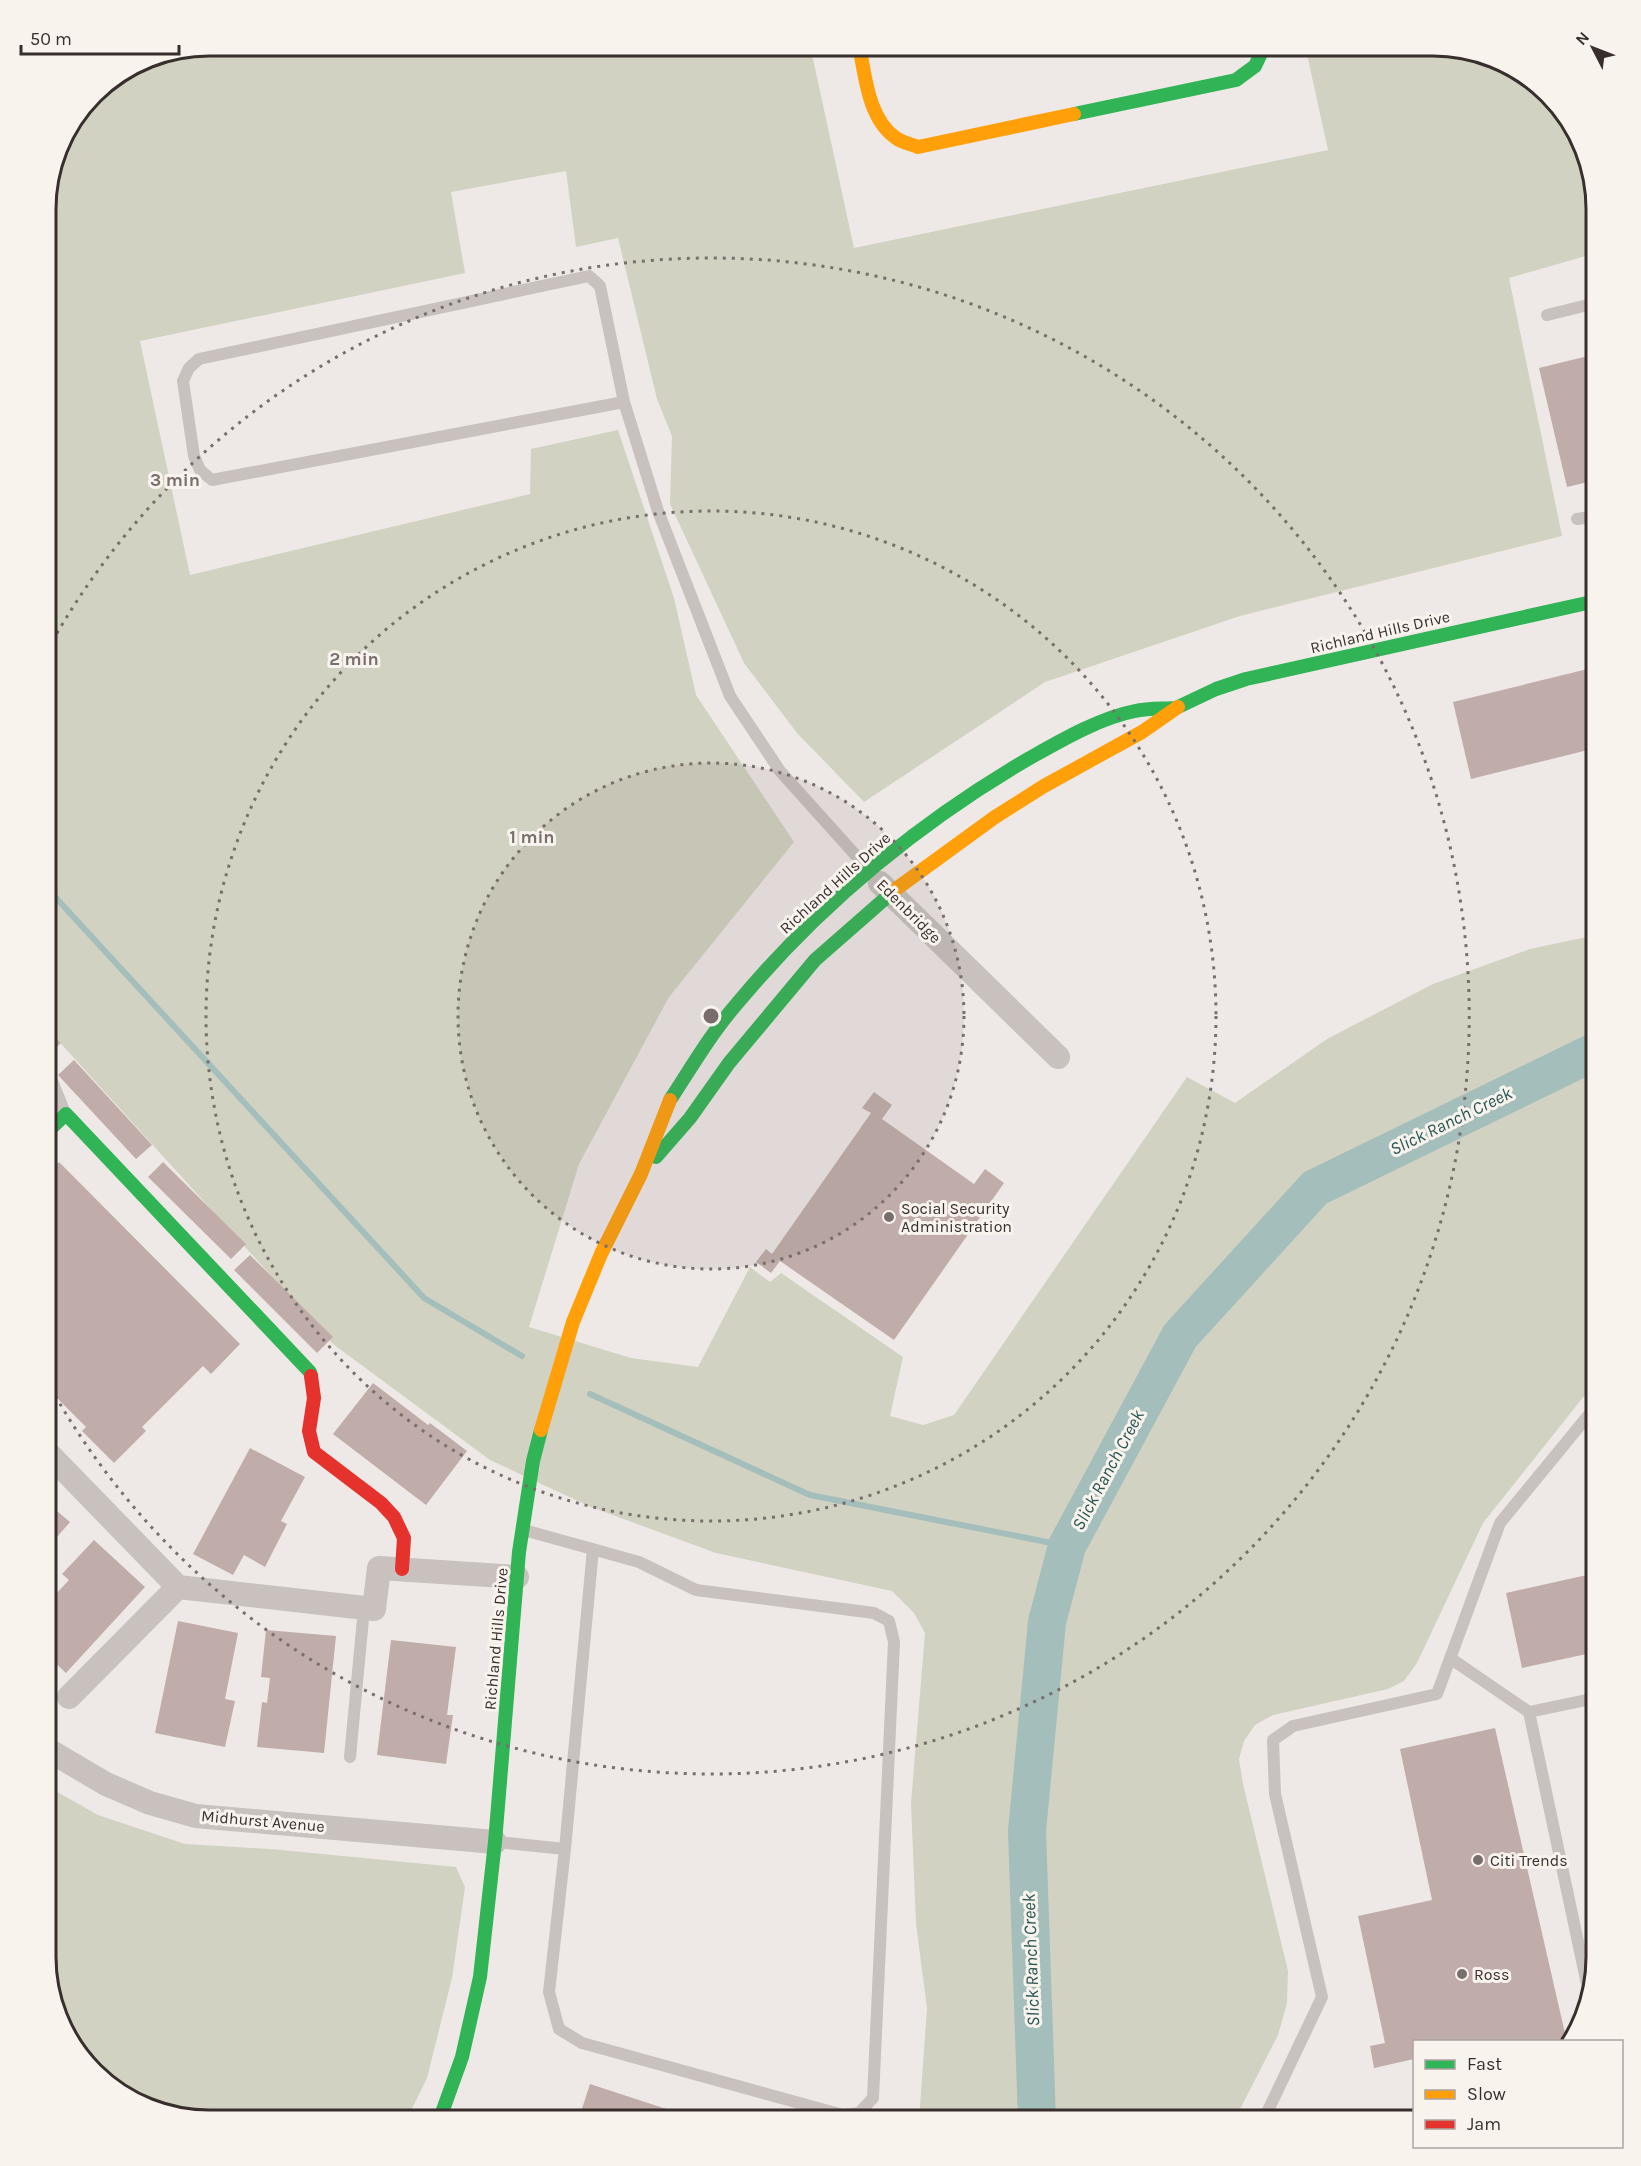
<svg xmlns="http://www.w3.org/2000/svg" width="1641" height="2166" font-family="Karla,sans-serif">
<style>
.green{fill:#d1d2c1}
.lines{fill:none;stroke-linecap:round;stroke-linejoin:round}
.stream{stroke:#a4bebb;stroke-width:6}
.river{stroke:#a4bebb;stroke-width:38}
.building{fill:#c0adaa}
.lane{stroke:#c8c1be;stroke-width:12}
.street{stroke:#c8c1be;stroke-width:24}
.fast{stroke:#30b455;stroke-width:14}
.slow{stroke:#ff9f0a;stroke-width:14}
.jam{stroke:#e5322d;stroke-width:14}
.ring{fill:none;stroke:#786f6d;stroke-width:3;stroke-dasharray:3 6}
.poi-dot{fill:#786f6d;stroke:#f9f3ee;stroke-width:2}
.labels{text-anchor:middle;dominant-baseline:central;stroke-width:6;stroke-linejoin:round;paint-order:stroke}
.street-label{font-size:16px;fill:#382e2c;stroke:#f9f3ee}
.poi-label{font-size:16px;fill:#382e2c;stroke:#f9f3ee;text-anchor:start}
.water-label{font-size:18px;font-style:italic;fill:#265653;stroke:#f9f3ee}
.rim{fill:none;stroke:#382e2c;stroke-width:3}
.centre{fill:#786f6d;stroke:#f9f3ee;stroke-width:3}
.ring-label{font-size:18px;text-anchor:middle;font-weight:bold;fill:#786f6d;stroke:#f9f3ee;stroke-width:6;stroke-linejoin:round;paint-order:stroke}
</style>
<rect width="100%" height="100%" fill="#eee9e6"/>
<path class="green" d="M214 45H810L854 248 1328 150 1305 45H1443L1515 67 1569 118 1596 215V253L1509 278 1562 536 1240 616 1045 682 864 802 797 733 744 663 670 504 672 436 657 399 618 238 576 247 566 171 451 192 465 273 140 341 190 575 530 494 531 449 618 430 674 598 696 695 794 842 669 997 579 1164 529 1327 631 1358 698 1367 750 1267 770 1282 781 1273 903 1357 890 1416 923 1425 954 1415 1187 1077 1235 1103 1327 1039 1433 984 1530 949 1596 935V1381L1483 1523 1417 1663 1404 1681 1388 1689 1273 1715 1255 1725 1244 1741 1239 1759 1243 1784 1288 1971 1287 2003 1278 2035 1234 2121H919L927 2008 916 1924 911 1803 925 1633 914 1613 892 1591 716 1553 591 1507 490 1460 333 1344 45 1026V197L62 136 100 86 138 62Z
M45 1785 98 1815 185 1844 271 1849 456 1867 465 1887 452 1978 427 2078 406 2121H208L127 2099 72 2048 45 1958Z"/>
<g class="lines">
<path class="stream" d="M45 886 424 1298 522 1356
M590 1394 810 1495 1067 1546"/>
<path class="river" d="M1037 2121 1027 1831 1047 1622 1067 1546 1180 1336 1315 1188 1596 1051"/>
</g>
<path class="building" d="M1596 354V480L1567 487 1539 368Z
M1596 667V748L1471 779 1453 702Z
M45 1027 61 1043 45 1058Z
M74 1060 152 1145 136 1159 58 1075Z
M874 1092 892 1105 882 1119 974 1184 985 1169 1004 1183 894 1340 780 1261 771 1273 756 1262 766 1249 772 1254 871 1113 862 1108Z
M59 1162 240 1344 211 1374 203 1366 142 1427 146 1431 114 1463 82 1431 86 1427 45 1386V1176Z
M163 1162 246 1244 231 1259 148 1177Z
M250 1255 333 1337 317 1353 234 1270Z
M373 1383 428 1425 430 1423 467 1451 426 1505 333 1434Z
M250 1448 305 1477 281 1521 287 1524 265 1567 244 1555 233 1575 193 1554Z
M45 1501 70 1522 45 1551Z
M94 1540 145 1587 66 1673 45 1653V1596L47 1594 51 1599 69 1580 62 1574Z
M1596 1573V1652L1522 1668 1506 1593Z
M178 1621 238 1633 225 1699 235 1701 225 1747 155 1733Z
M266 1630 336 1636 324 1753 257 1747 262 1702 267 1703 270 1678 261 1677Z
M391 1640 456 1647 447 1715H453L446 1764 377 1755Z
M1495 1728 1567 2042H1414V2059L1374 2068 1370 2046 1385 2043 1358 1916 1432 1900 1400 1749Z
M590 2084 703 2121H578Z"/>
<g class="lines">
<path class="lane" d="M1547 315 1596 303
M624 402 212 480 200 470 194 456 183 381 189 368 199 359 589 276 600 286 624 402 658 511 730 696 780 771 868 869
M1577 519 1596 516
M45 1074 52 1081 65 1113
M1450 1658 1529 1712 1588 1989
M1529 1712 1596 1698
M350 1757 364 1608
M497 1842 565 1849 549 1992 559 2029 582 2043 843 2115 859 2113 873 2098 894 1642 889 1621 874 1613 696 1590 639 1562 524 1530
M565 1849 593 1549
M1263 2121 1322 1997 1275 1794 1273 1740 1293 1726 1437 1694 1500 1523 1596 1406"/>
<path class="street" d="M880 883 1058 1057
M45 1450 178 1587 374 1609 379 1568 517 1577
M69 1697 178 1587
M45 1748 106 1784 150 1803 196 1816 495 1842"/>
<path class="fast" d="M1074 114 1236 80 1255 66 1265 45
M1178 707 1216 689 1246 679 1596 601
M670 1100C691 1068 710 1035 735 1006 817 907 917 824 1028 759 1060 741 1099 718 1135 711 1148 708 1163 709 1176 708
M45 1134 66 1114 310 1372 311 1376
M656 1157 690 1118 729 1063 815 960 896 889
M439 2121 462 2057 480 1977 495 1842 519 1552 533 1461 541 1430"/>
<path class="slow" d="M859 45C865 75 868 119 896 138 903 143 911 144 918 147L1074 114
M896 889 995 817 1044 786 1142 732 1178 707
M541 1430 573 1322 601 1254 641 1174 670 1100"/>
<path class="jam" d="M311 1376 314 1398 309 1431 314 1452 381 1503 394 1517 404 1538 402 1569"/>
</g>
<circle cx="711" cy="1016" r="253" fill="#786f6d" fill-opacity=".12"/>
<g class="ring">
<circle cx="711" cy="1016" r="253"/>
<circle cx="711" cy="1016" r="505"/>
<path d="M48 649A758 758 0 1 1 48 1383"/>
</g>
<g class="poi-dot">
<circle cx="889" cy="1217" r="6"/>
<circle cx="1478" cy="1860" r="6"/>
<circle cx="1462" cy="1974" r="6"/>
</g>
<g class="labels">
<g class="street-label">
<text transform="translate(1380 632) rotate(-13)">Richland Hills Drive</text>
<text transform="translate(835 883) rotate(-42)">Richland Hills Drive</text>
<text transform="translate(909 911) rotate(45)">Edenbridge</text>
<text transform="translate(496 1639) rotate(-85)">Richland Hills Drive</text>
<text transform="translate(263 1821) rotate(5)">Midhurst Avenue</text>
</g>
<g class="poi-label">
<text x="901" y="1208">Social Security<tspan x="901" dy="18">Administration</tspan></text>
<text x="1490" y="1860">Citi Trends</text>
<text x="1474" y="1974">Ross</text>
</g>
<g class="water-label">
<text transform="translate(1451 1121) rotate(-26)">Slick Ranch Creek</text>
<text transform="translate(1108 1470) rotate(-62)">Slick Ranch Creek</text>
<text transform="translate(1031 1960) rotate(-92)">Slick Ranch Creek</text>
</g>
</g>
<path d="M0 0H1641V2166H0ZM209 56H1433A153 153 0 0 1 1586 209V1957A153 153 0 0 1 1433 2110H209A153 153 0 0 1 56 1957V209A153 153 0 0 1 209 56Z" fill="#f9f3ee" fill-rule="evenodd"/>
<path class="rim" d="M209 56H1433A153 153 0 0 1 1586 209V1957A153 153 0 0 1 1433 2110H209A153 153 0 0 1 56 1957V209A153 153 0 0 1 209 56Z"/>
<circle cx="711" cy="1016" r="9" class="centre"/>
<g class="ring-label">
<text x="175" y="486">3 min</text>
<text x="354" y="665">2 min</text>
<text x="532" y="843">1 min</text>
</g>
<rect x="1413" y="2040" width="210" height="108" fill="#f9f3ee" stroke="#aca4a0" stroke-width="1.5"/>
<rect x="1425" y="2060" width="30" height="9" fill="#30b455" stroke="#aca4a0" stroke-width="1.5"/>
<text x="1467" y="2070" font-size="18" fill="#382e2c">Fast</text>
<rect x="1425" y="2090" width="30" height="9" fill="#ff9f0a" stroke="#aca4a0" stroke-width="1.5"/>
<text x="1467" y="2100" font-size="18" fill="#382e2c">Slow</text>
<rect x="1425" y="2120" width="30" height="9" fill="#e5322d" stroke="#aca4a0" stroke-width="1.5"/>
<text x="1467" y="2130" font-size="18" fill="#382e2c">Jam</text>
<g transform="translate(1593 48) rotate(312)" stroke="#f9f3ee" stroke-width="4.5" paint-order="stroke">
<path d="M0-4.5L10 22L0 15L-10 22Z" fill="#382e2c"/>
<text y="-9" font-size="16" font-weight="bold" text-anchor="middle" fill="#382e2c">N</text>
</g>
<path d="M21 45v9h158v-9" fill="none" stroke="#382e2c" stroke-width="3"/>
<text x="30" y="45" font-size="18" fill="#382e2c" stroke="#f9f3ee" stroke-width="4.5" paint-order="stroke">50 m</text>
</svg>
